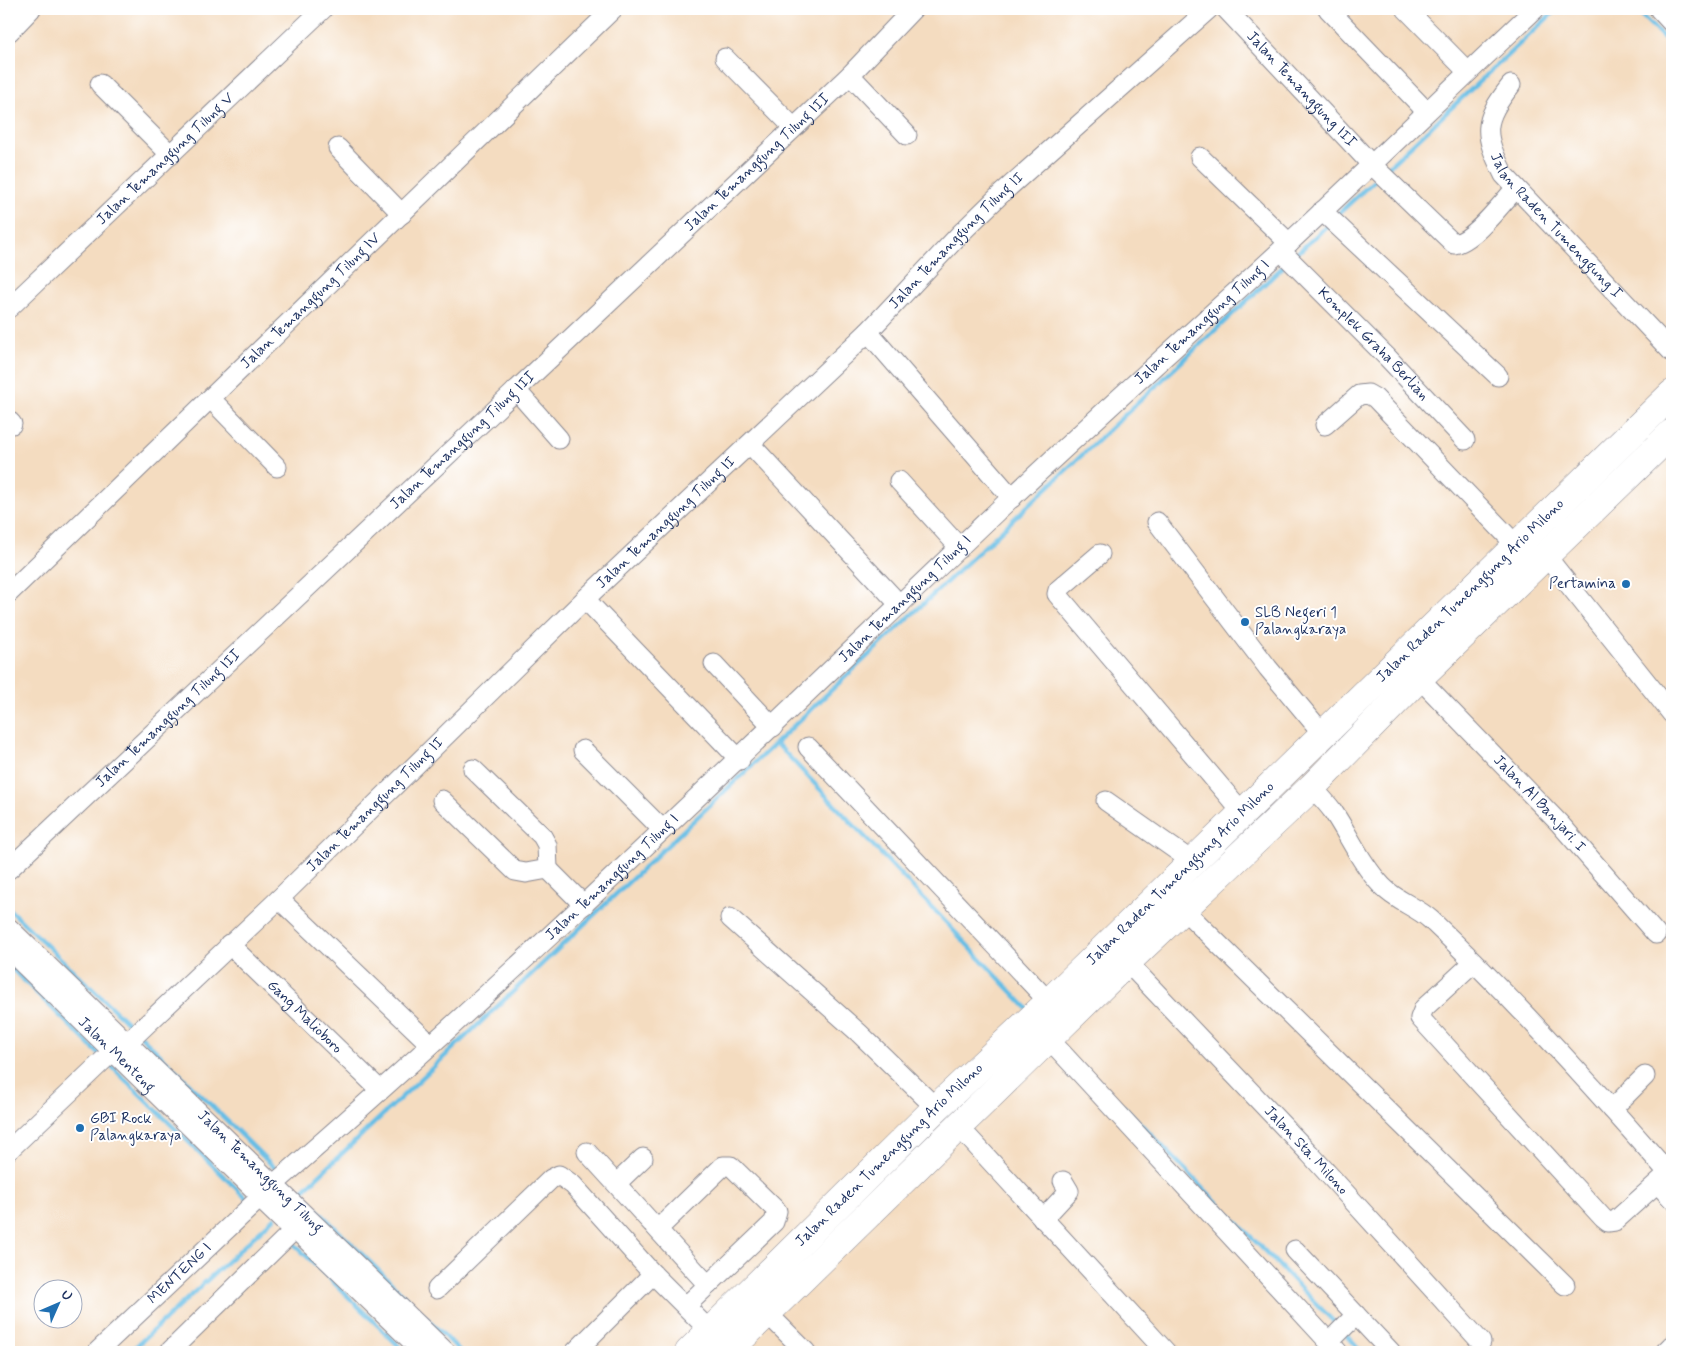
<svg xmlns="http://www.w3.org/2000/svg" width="1681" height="1361" font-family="Mynerve,sans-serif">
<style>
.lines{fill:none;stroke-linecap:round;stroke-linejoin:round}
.stream{stroke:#68bee5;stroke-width:4.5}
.minor-casing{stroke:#88868f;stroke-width:21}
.major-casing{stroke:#88868f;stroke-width:26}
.highway-casing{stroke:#88868f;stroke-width:29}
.minor{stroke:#fff;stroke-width:19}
.major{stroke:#fff;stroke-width:24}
.highway{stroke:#fff;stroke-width:28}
.poi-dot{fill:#1f6fb2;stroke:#fff;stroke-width:2}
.labels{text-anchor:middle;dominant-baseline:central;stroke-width:4;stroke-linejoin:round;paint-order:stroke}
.street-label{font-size:15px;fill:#1b2f5e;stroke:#fff}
.poi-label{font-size:15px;fill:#1b2f5e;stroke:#fff;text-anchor:start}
</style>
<rect width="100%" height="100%" fill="#fff"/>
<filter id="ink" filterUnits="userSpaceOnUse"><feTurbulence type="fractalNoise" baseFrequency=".02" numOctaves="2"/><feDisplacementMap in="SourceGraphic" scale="10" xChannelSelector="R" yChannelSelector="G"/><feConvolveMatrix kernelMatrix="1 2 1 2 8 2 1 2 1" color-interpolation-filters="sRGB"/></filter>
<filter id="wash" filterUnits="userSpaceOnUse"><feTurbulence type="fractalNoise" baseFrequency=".0096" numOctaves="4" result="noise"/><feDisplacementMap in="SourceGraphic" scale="20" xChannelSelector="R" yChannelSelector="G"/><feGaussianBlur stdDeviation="1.12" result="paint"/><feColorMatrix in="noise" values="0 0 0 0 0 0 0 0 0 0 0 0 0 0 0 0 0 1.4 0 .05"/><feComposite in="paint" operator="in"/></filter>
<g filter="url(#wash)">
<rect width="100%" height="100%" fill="#f4dcc0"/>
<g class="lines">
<path class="stream" d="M1635 9 1672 46
M1385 170 1557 9
M1336 216 1378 177
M1292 258 1329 224
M776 743 1028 1009
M9 909 134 1029
M9 966 101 1056
M141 1036 280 1173
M108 1063 249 1201
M1124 1107 1339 1327
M287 1180 461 1352
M294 1199 841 681 1287 263
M291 1241 405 1352
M1344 1332 1362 1352
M130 1352 274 1218"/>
</g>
</g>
<g filter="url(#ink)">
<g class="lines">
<defs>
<g id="minor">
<path id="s1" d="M1226 9 1371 164 1454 244C1473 242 1502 203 1516 188"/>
<path d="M1328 9 1426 111"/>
<path d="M1406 9 1468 72"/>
<path d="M1659 9 1672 23"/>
<path d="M9 32 31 9"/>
<path d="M725 58 793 127"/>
<path d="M850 75 907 135"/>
<path d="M100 84 171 155"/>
<path id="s2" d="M1511 85C1482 122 1483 133 1504 175L1672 352"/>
<path d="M338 148 402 214"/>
<path d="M1200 157 1289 243"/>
<path d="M1322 211 1498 376"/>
<path id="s3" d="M1281 251 1388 358 1465 440"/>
<path id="s4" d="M9 308 323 9"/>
<path d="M868 332 1012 498"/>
<path d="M516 390 559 439"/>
<path d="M211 399 277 467"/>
<path d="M9 421 12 424"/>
<path d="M1325 425 1359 395 1368 394 1375 398 1517 546"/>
<path d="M750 444 900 605"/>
<path d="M899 481 960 548"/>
<path d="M1157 522 1268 668 1323 734"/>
<path d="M1100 554 1058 590 1057 594 1242 812"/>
<path d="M1546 556 1672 714"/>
<path id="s5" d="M9 593 613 9"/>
<path d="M585 599 740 760"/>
<path d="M714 664 773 727"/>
<path id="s6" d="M1419 678 1560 824 1656 934"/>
<path d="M808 747 1049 1002"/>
<path d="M583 750 662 829"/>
<path d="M1312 787C1319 795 1326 802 1332 810 1349 835 1361 864 1382 886 1397 902 1416 906 1431 920 1514 999 1590 1083 1665 1169V1176L1615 1221 1608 1222 1603 1218 1420 1018 1424 1008 1474 962"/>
<path d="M442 800 515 871 526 873 548 869 547 845 542 836 473 769"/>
<path d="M1106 801 1193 862"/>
<path id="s7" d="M9 869 850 75 913 9"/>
<path d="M548 869 584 905"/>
<path d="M279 899 430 1044"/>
<path d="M1183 909 1565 1285"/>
<path d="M730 918 859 1033 936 1108"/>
<path id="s8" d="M9 928 446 1352"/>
<path id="s9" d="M229 944 380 1090"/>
<path id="s10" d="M9 950 267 1202"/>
<path id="s11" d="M1127 962 1310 1154 1481 1342"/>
<path d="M1049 1039 1338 1352"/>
<path id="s12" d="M127 1043 279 899 585 599 868 332 961 233 1002 193 1209 9"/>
<path d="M1612 1109 1645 1076"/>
<path d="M960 1128 1166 1352"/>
<path d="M9 1150 113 1051"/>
<path d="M587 1152 708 1285 686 1306"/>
<path d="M617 1183 643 1158"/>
<path d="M1658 1184 1672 1199"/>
<path id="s13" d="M273 1185C526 966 766 731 1009 500 1097 417 1188 336 1277 254 1364 173 1449 90 1535 9"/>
<path d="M1043 1219 1069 1191 1063 1181"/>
<path d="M291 1225 423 1352"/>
<path d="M658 1229 723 1166H731L777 1211 774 1222 708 1285"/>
<path d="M1295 1250 1391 1352"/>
<path d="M437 1289 551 1179 559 1175 573 1185 653 1274 710 1331"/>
<path d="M767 1313 806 1352"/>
<path d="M1329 1342 1356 1315"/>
<path id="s14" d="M97 1352 262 1196"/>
<path d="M169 1352 295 1229"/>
<path d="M575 1352 653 1274"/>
<path d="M1665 1352 1672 1345"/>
</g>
<path id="major" d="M267 1202 291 1225"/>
<g id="highway">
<path id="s15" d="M689 1352 936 1108 1049 1002 1672 394"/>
<path d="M727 1352 1127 962 1312 787 1419 678 1672 433"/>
</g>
</defs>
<use href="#minor" class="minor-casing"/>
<use href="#major" class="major-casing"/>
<use href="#highway" class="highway-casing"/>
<use href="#minor" class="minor"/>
<use href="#major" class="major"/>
<use href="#highway" class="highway"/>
</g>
</g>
<g class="poi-dot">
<circle cx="1626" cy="584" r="5"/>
<circle cx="1245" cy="622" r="5"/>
<circle cx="80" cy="1128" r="5"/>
</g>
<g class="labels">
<g class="street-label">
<text stroke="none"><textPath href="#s1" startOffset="110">Jalan Temanggung III</textPath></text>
<text stroke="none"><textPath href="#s4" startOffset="216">Jalan Temanggung Tilung V</textPath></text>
<text stroke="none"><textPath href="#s7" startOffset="1029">Jalan Temanggung Tilung III</textPath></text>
<text stroke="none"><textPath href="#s2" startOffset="171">Jalan Raden Tumenggung I</textPath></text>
<text stroke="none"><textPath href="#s12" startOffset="1154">Jalan Temanggung Tilung II</textPath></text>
<text stroke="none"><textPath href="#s5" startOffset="420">Jalan Temanggung Tilung IV</textPath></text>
<text stroke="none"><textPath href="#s13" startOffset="1268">Jalan Temanggung Tilung I</textPath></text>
<text stroke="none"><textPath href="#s3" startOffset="131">Komplek Graha Berlian</textPath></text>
<text stroke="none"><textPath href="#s7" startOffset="624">Jalan Temanggung Tilung III</textPath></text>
<text stroke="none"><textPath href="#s12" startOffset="749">Jalan Temanggung Tilung II</textPath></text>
<text stroke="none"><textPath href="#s15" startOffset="1091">Jalan Raden Tumenggung Ario Milono</textPath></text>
<text stroke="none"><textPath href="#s13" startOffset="862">Jalan Temanggung Tilung I</textPath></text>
<text stroke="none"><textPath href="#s7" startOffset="219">Jalan Temanggung Tilung III</textPath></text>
<text stroke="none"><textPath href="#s6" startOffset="174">Jalan Al Banjari. I</textPath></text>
<text stroke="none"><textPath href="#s12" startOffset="344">Jalan Temanggung Tilung II</textPath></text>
<text stroke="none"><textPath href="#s15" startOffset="686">Jalan Raden Tumenggung Ario Milono</textPath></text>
<text stroke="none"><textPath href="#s13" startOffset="458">Jalan Temanggung Tilung I</textPath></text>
<text stroke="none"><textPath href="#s9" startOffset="105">Gang Malioboro</textPath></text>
<text stroke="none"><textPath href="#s10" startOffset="150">Jalan Menteng</textPath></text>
<text stroke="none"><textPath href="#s11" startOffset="260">Jalan Sta. Milono</textPath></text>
<text stroke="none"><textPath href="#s15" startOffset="281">Jalan Raden Tumenggung Ario Milono</textPath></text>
<text stroke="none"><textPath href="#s8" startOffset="350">Jalan Temanggung Tilung</textPath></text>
<text stroke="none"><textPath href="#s14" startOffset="114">MENTENG I</textPath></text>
</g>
<g class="poi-label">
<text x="1616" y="584" text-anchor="end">Pertamina</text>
<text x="1255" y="613">SLB Negeri 1<tspan x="1255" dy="17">Palangkaraya</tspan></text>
<text x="90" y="1119">GBI Rock<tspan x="90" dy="17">Palangkaraya</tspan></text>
</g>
</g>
<rect width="1681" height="1361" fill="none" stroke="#fff" stroke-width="30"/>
<g transform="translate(58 1304) rotate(45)"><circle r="24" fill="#ffffff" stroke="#a4acbf"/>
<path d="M0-4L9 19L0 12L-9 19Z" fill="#1f6fb2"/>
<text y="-8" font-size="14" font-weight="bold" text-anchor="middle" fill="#1b2f5e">U</text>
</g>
</svg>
